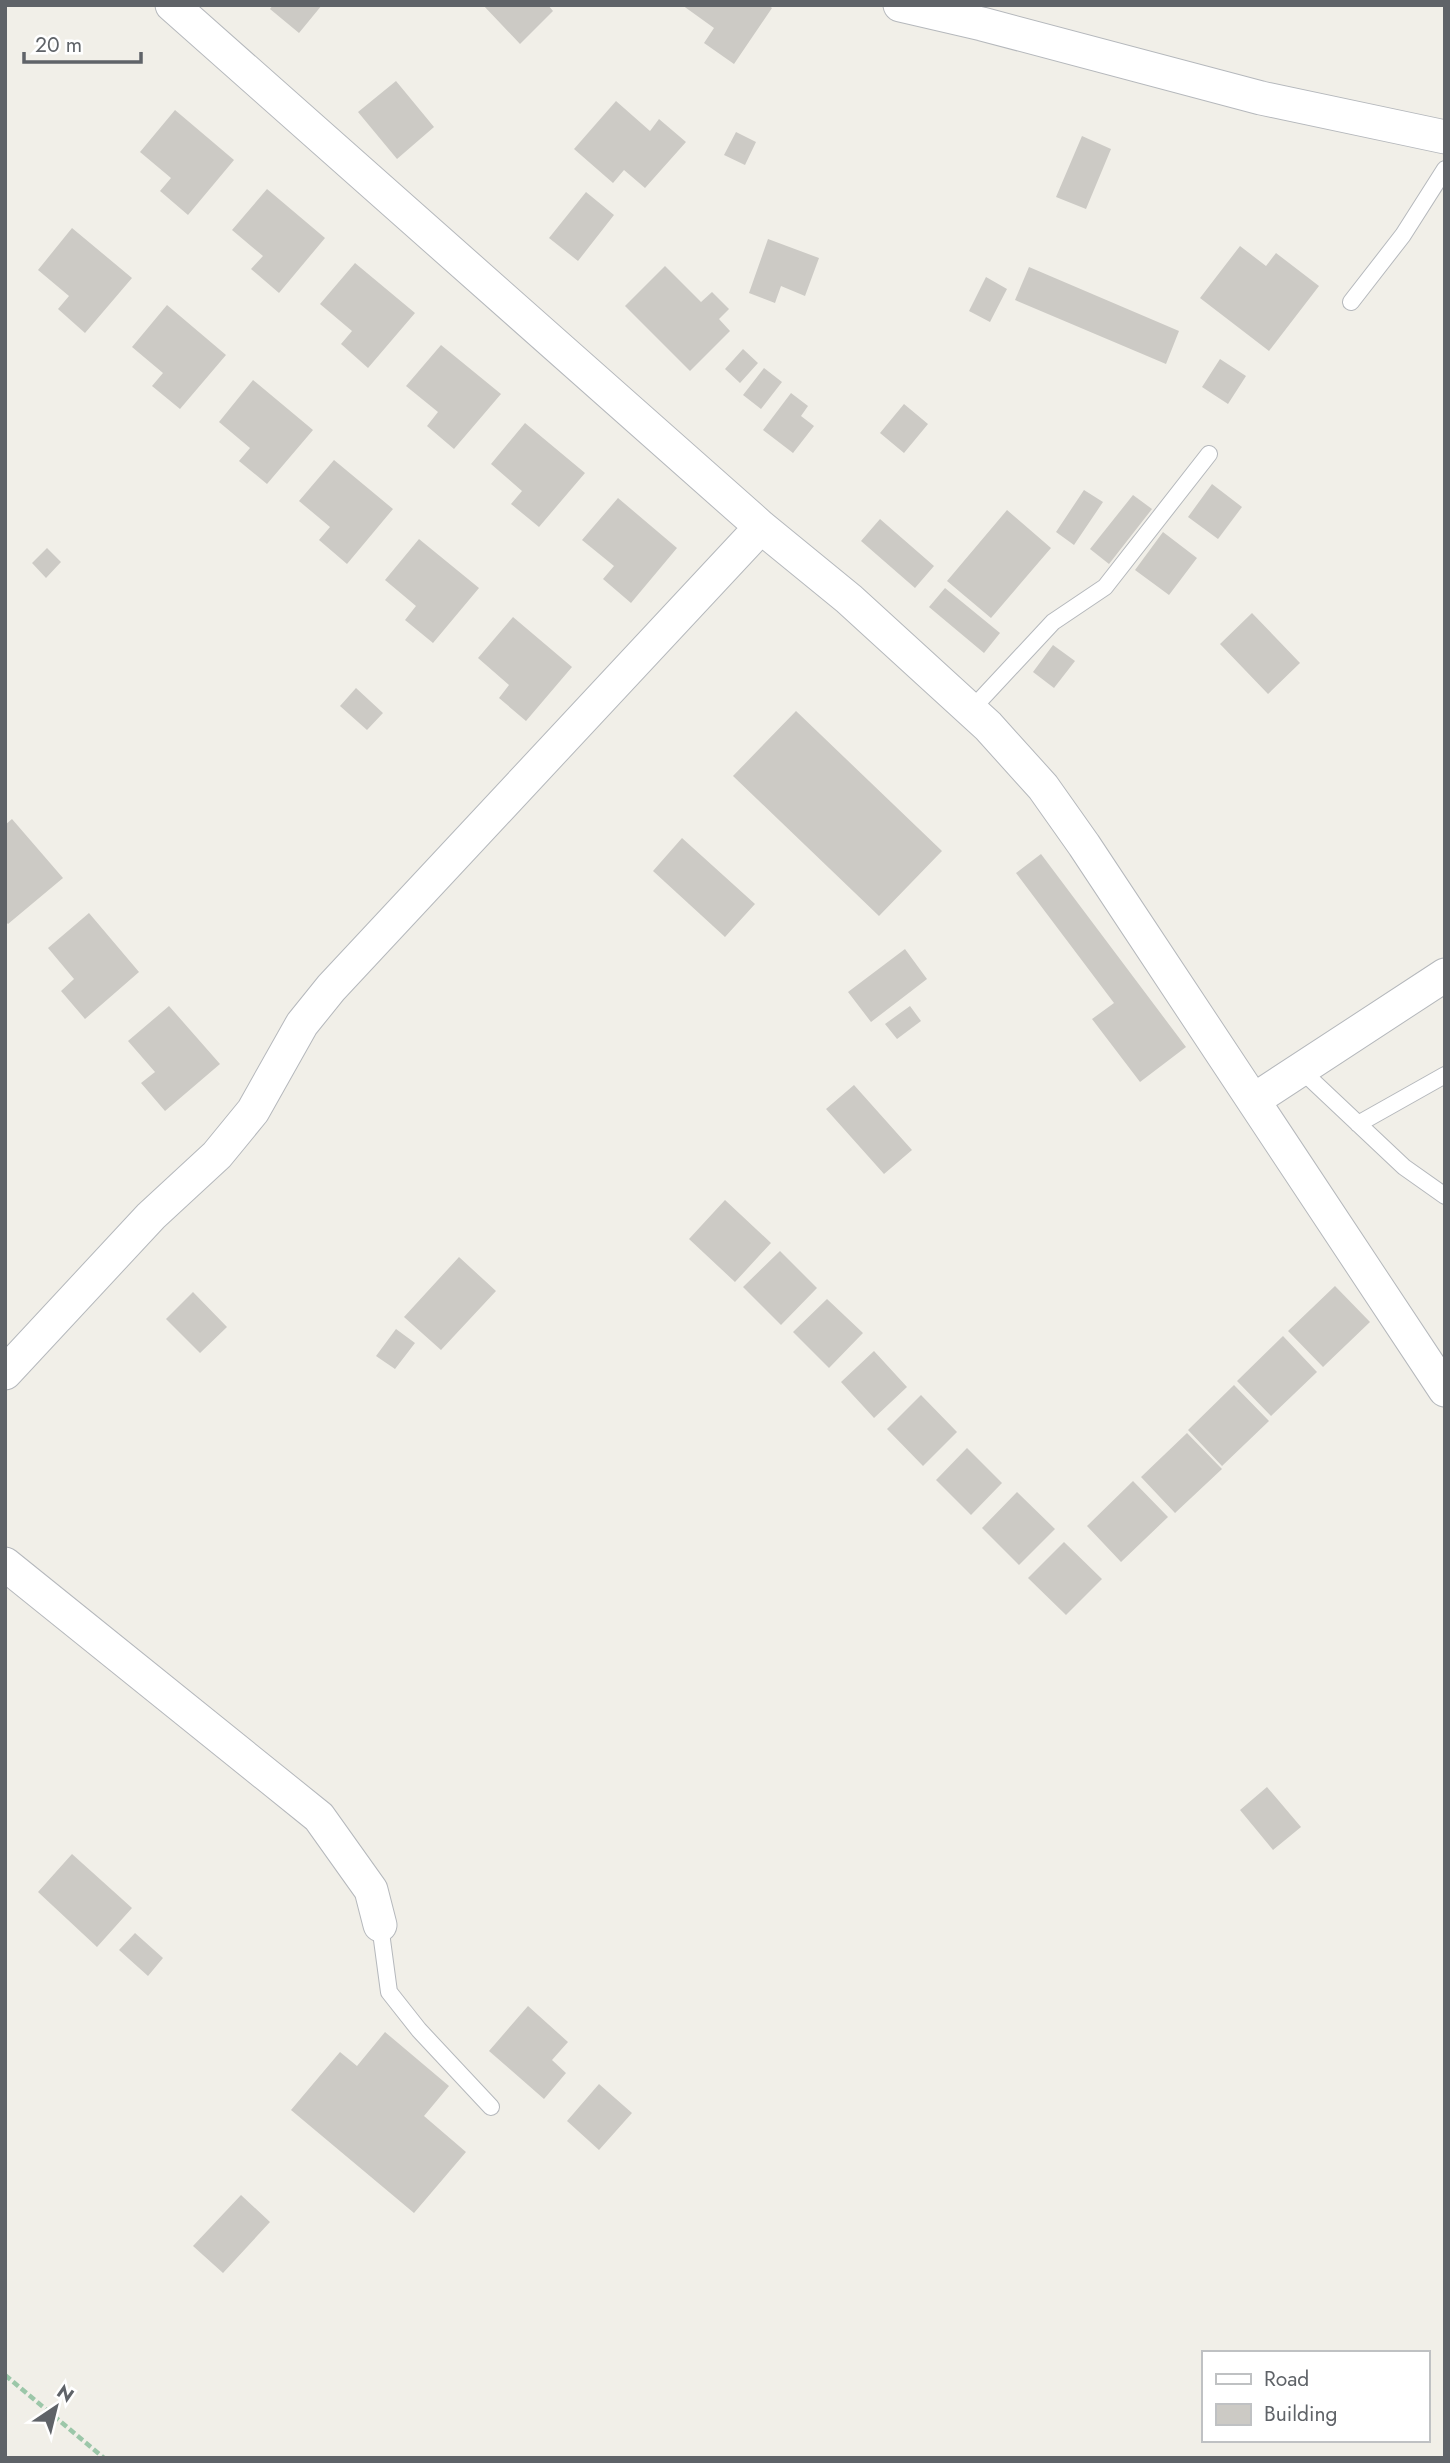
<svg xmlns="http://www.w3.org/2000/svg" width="1450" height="2463" font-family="Jost,sans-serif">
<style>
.building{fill:#cccac5}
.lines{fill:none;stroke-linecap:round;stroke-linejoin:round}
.service-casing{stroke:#b5b8bc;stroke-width:18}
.minor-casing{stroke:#b5b8bc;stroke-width:35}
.path{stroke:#9cc7a9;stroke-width:4.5;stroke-dasharray:7 3.5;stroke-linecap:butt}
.service{stroke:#fff;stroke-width:16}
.minor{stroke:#fff;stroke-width:33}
</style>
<rect width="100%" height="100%" fill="#f1efe8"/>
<path class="building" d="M273 5H322L299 33 270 9Z
M483 5H548L553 11 520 44Z
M682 5H768L772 8 734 64 704 43 714 28Z
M396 81 434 127 397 159 358 112Z
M616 101 650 131 659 119 686 142 645 188 624 170 613 183 574 149Z
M175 110 234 160 188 215 160 191 171 178 140 152Z
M736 132 756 142 745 165 724 155Z
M1082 136 1111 149 1086 209 1056 197Z
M267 189 325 238 279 293 251 269 263 256 232 230Z
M586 192 614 215 578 261 549 238Z
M72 228 132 278 85 333 58 309 69 296 38 270Z
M768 239 819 258 805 296 781 286 775 303 749 293Z
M1240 246 1266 266 1276 253 1319 286 1269 351 1200 298Z
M355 263 415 313 368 368 341 344 352 331 320 304Z
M665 266 701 302 712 292 729 309 719 319 730 331 690 371 625 306Z
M1029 267 1179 331 1166 364 1015 300Z
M986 277 1007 289 990 322 969 311Z
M167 305 226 355 180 409 152 386 163 373 132 347Z
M441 345 501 394 454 449 427 426 438 412 406 386Z
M743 349 758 363 740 383 725 369Z
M1220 359 1246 376 1228 404 1202 387Z
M764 368 782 382 761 409 743 395Z
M253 380 313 430 267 484 239 461 250 448 219 422Z
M791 393 808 406 801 416 814 426 793 453 763 430Z
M904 404 928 424 904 453 880 433Z
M525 423 585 473 539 527 511 504 522 491 491 464Z
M334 460 393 509 347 564 319 540 330 527 299 501Z
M1212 484 1242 507 1218 539 1188 517Z
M1084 490 1103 502 1074 545 1056 532Z
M1133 495 1152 509 1109 564 1090 549Z
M618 498 677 548 631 603 603 579 614 566 582 540Z
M1007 510 1051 548 991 618 947 581Z
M880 519 934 566 915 588 861 541Z
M1163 532 1197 558 1169 595 1135 570Z
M419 539 479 588 433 643 405 620 416 606 385 580Z
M47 548 61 562 46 578 32 563Z
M945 588 1000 633 984 653 929 607Z
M1252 613 1300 663 1268 694 1220 644Z
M513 617 572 667 526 721 499 698 509 685 478 658Z
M1053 645 1075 661 1054 688 1033 672Z
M356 688 383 713 367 730 340 706Z
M796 711 942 851 879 916 733 776Z
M12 819 63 878 8 924 5 921V825Z
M682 838 755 904 725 937 653 871Z
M1041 854 1186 1047 1140 1082 1092 1019 1114 1003 1016 873Z
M89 913 139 972 85 1019 61 991 74 979 48 948Z
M905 949 927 979 871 1022 848 992Z
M169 1006 220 1064 165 1111 141 1083 155 1072 128 1041Z
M910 1006 921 1021 897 1039 885 1024Z
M854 1085 912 1150 884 1174 826 1109Z
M725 1200 771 1243 735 1282 689 1239Z
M780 1251 817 1288 781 1325 743 1287Z
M459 1257 496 1291 441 1350 404 1317Z
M1335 1286 1370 1322 1323 1367 1288 1331Z
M193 1292 227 1327 200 1353 166 1319Z
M827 1299 863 1333 829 1368 793 1332Z
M396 1329 415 1343 395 1369 376 1356Z
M1283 1336 1317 1372 1271 1416 1237 1381Z
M874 1351 907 1387 874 1418 841 1382Z
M1234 1385 1269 1421 1222 1466 1188 1430Z
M921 1395 957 1432 923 1466 887 1429Z
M1187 1433 1222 1469 1175 1513 1141 1477Z
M967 1448 1002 1483 971 1515 936 1480Z
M1133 1481 1168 1517 1121 1562 1087 1526Z
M1017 1492 1055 1529 1019 1565 982 1528Z
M1064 1542 1102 1579 1066 1615 1028 1578Z
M1267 1787 1301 1827 1273 1850 1240 1810Z
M72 1854 132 1908 97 1947 38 1892Z
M135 1933 163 1958 148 1976 119 1950Z
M528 2006 568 2042 552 2060 566 2073 544 2099 489 2051Z
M385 2032 449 2086 424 2116 466 2152 414 2213 291 2110 340 2052 357 2066Z
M599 2084 632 2113 599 2150 567 2121Z
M241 2195 270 2222 223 2273 193 2246Z"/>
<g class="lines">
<defs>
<path id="service" d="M1351 302 1403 235 1445 169
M971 710 1053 622 1105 587 1209 454
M1300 1069 1404 1167 1445 1196
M1358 1124 1445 1075
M380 1925 389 1992 419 2030 491 2107"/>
<path id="minor" d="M172 5 761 527 849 599 988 726 1043 787 1084 845 1445 1390
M900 5 982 24 1261 98 1445 137
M1254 1100 1445 975
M5 1373 151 1216 217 1155 253 1111 302 1024 331 988 761 527
M5 1564 319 1817 371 1890 380 1925"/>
</defs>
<use href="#service" class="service-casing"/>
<use href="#minor" class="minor-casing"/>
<path class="path" d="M5 2375 104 2458"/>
<use href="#service" class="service"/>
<use href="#minor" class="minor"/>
</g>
<rect width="1450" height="2463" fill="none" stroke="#5f6368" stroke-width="14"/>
<rect x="1202" y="2351" width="228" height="91" fill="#ffffff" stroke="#bfc1c3" stroke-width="2"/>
<rect x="1216" y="2374" width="35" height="10" fill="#ffffff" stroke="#bfc1c3" stroke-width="2"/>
<text x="1264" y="2386" font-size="21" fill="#5f6368">Road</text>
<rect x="1216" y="2404" width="35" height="21" fill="#cccac5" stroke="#bfc1c3" stroke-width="2"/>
<text x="1264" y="2421" font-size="21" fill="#5f6368">Building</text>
<g transform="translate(56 2407) rotate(35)" stroke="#ffffff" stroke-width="5" paint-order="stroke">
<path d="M0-5L12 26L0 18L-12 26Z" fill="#5f6368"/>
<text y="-10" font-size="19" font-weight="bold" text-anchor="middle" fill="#5f6368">N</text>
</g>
<path d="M24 52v10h117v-10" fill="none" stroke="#5f6368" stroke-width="3.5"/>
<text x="35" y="52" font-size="21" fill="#5f6368" stroke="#ffffff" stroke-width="5" paint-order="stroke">20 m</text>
</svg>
